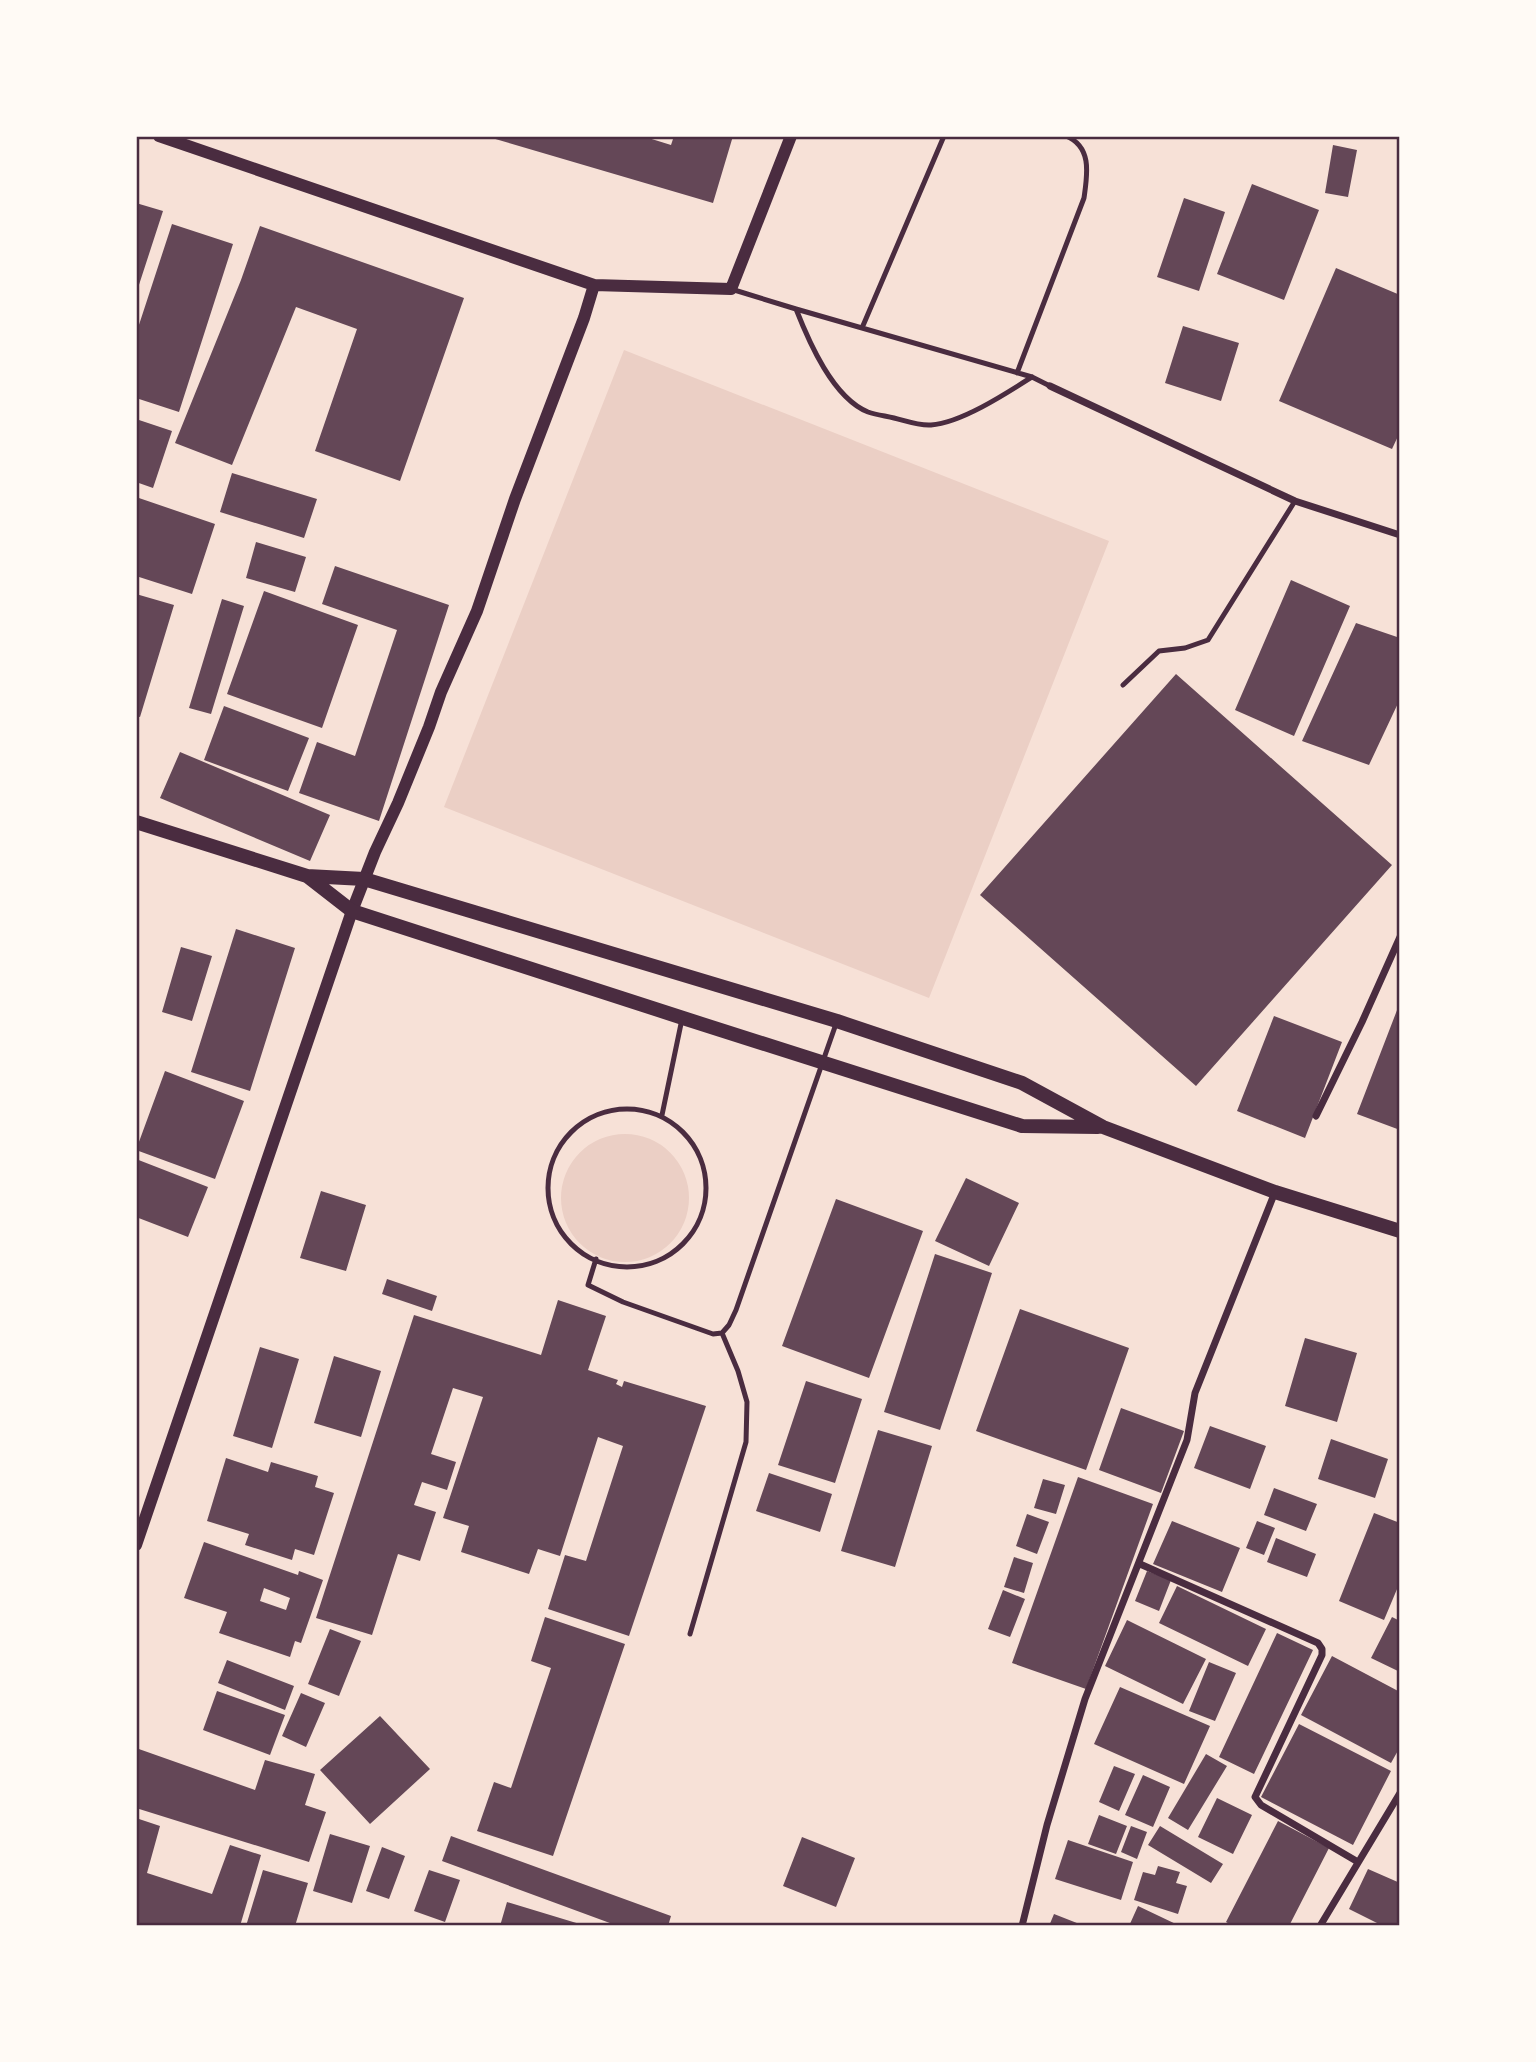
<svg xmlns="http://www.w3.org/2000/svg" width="1536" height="2062" font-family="'Archivo Narrow',sans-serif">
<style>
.green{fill:#ebcfc5}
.building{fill:#644757;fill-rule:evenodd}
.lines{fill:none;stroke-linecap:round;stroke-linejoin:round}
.service{stroke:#4a2c40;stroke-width:5}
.minor{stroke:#4a2c40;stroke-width:7}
.tertiary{stroke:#4a2c40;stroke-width:12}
.secondary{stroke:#4a2c40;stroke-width:14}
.neatline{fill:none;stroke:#4a2c40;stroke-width:2.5}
</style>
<rect width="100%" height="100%" fill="#f7e1d7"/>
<path class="green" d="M624 350 1109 541 929 998 444 807Z
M561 1198a64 64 0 1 1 128 0a64 64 0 1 1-128 0Z"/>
<path class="building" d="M485 136H642L671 145 674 136H733L713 203Z
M1333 145 1357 150 1348 197 1325 193Z
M1252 184 1319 210 1284 300 1217 274Z
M1184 198 1225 212 1199 291 1157 277Z
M136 203 163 211 137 291H136Z
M172 224 233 244 179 412 136 398V334Z
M260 226 464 298 400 481 315 451 357 329 296 307 232 465 175 443 241 280Z
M1336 268 1400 295V432L1392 449 1279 401Z
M1183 326 1239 343 1221 401 1165 383Z
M136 419 172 431 153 488 136 482Z
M232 473 317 499 304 538 220 512Z
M136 497 215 524 192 594 136 576Z
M256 542 306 557 295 592 246 578Z
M335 566 449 605 379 821 299 793 317 742 355 756 397 630 322 604Z
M1291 580 1350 606 1294 736 1235 710Z
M264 591 358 625 322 728 227 694Z
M136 594 174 605 140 717 136 716Z
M222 599 244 606 211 714 189 708Z
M1356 623 1400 638V699L1369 765 1302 741Z
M1176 674 1392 865 1196 1086 980 895Z
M224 706 309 738 288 791 204 760Z
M180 752 330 815 310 861 160 798Z
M236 929 295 948 250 1091 191 1072Z
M181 947 212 956 192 1021 162 1012Z
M1399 1005H1400V1130L1357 1114Z
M1274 1016 1342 1042 1305 1138 1237 1111Z
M165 1071 244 1101 215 1179 136 1150Z
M136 1159 208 1187 188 1237 136 1217Z
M966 1178 1019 1203 989 1266 935 1241Z
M321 1191 366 1205 346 1271 300 1258Z
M836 1199 923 1231 869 1378 782 1346Z
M935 1254 992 1273 940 1430 884 1412Z
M387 1279 437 1296 432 1311 382 1294Z
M558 1300 606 1316 588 1370 618 1380 616 1384 622 1387 624 1381 706 1406 629 1636 548 1609 565 1555 586 1561 623 1446 598 1437 560 1556 538 1549 529 1574 461 1552 469 1526 443 1518 483 1397 453 1388 431 1454 456 1462 447 1490 422 1482 414 1505 436 1512 420 1561 398 1554 372 1635 316 1618 414 1315 541 1355Z
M1020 1309 1129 1348 1086 1470 976 1431Z
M1305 1338 1357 1353 1337 1422 1285 1406Z
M260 1347 299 1359 272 1448 233 1436Z
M334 1356 381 1371 361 1437 314 1423Z
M806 1381 862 1399 835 1483 778 1465Z
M1121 1408 1184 1431 1161 1493 1099 1470Z
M1210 1426 1266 1446 1250 1489 1194 1468Z
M878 1430 932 1446 895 1567 841 1551Z
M1331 1439 1388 1459 1375 1498 1318 1479Z
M226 1458 268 1472 271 1462 318 1476 315 1487 334 1493 314 1555 295 1549 292 1560 245 1545 249 1534 207 1521Z
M769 1473 832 1494 820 1532 756 1511Z
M1078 1477 1153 1504 1086 1689 1012 1663Z
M1043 1479 1065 1485 1056 1514 1034 1508Z
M1274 1488 1317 1504 1306 1531 1264 1515Z
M1374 1513 1400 1523V1582L1384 1620 1339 1601Z
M1027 1514 1049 1522 1037 1554 1016 1546Z
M1172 1521 1240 1548 1222 1592 1153 1564Z
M1257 1521 1275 1528 1264 1555 1246 1548Z
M1276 1538 1316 1554 1307 1577 1267 1562Z
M204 1542 298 1575 299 1571 323 1580 301 1643 295 1641 290 1657 219 1633 227 1612 184 1598ZM264 1588 290 1598 286 1610 260 1601Z
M1014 1557 1033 1563 1024 1593 1004 1587Z
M1147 1571 1171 1580 1159 1611 1135 1601Z
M1177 1586 1266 1629 1248 1666 1159 1623Z
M1003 1590 1025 1599 1010 1637 988 1629Z
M545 1617 625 1644 553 1856 477 1831 494 1782 511 1788 551 1668 531 1661Z
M1392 1617 1400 1621V1672L1371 1658Z
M1127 1620 1206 1659 1183 1704 1105 1666Z
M330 1629 361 1641 339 1696 308 1684Z
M1277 1633 1313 1650 1254 1774 1219 1757Z
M1332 1656 1400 1692V1747L1391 1763 1301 1715Z
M227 1660 294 1686 285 1710 218 1683Z
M1209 1662 1236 1673 1215 1721 1189 1711Z
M1120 1687 1210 1726 1184 1784 1094 1744Z
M217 1691 285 1715 270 1755 203 1730Z
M301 1693 325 1703 306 1747 282 1736Z
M380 1716 430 1769 370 1824 320 1770Z
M1299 1724 1391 1771 1353 1845 1261 1797Z
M136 1748 255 1790 265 1760 315 1774 305 1805 326 1812 309 1862 136 1808Z
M1206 1754 1227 1766 1188 1830 1168 1818Z
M1114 1766 1135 1774 1119 1811 1099 1802Z
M1143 1775 1170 1787 1153 1827 1125 1815Z
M1217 1798 1252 1815 1233 1854 1198 1837Z
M1099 1815 1127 1826 1116 1854 1088 1844Z
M136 1818 160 1826 147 1873 212 1894 230 1845 261 1855 240 1926H136Z
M1278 1821 1329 1848 1289 1926H1233L1226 1922Z
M1131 1826 1147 1832 1137 1859 1121 1852Z
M1160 1826 1223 1864 1211 1883 1148 1845Z
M330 1834 370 1846 352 1903 313 1891Z
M451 1836 671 1916 668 1926H618L442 1861Z
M802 1837 855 1858 836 1907 783 1886Z
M1068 1840 1133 1862 1121 1900 1055 1879Z
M382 1847 405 1856 389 1899 366 1891Z
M1158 1866 1180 1872 1176 1883 1187 1886 1178 1914 1134 1900 1143 1872 1155 1875Z
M1368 1869 1400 1883V1926H1383L1349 1909Z
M263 1870 308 1883 295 1926H246Z
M429 1870 460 1880 445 1922 414 1911Z
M507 1902 583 1925V1926H500Z
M1138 1906 1180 1926H1129Z
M1054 1914 1082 1925V1926H1049Z"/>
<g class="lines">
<path class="service" d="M731 289 796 309 1032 377 1050 386
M796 309C809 342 833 398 868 412 877 415 886 416 894 418 906 421 920 426 931 425 961 423 1007 393 1032 377
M862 328 944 136
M1017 373 1084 198C1087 176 1093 147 1066 136
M1123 685 1159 651 1185 648 1208 640 1295 501
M548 1188a79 79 0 1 1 158 0a79 79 0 1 1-158 0Z
M662 1115 682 1019
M596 1259 588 1285 623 1302 713 1334 722 1333 729 1325 736 1310 837 1021
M690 1634 746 1442 747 1402 738 1371 722 1333"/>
<path class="minor" d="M1050 386 1295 501 1400 535
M1316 1116 1362 1022 1400 937
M1140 1564 1318 1643 1322 1649V1655L1255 1797 1261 1805 1358 1862
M1022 1926 1047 1825 1085 1699 1187 1440 1195 1393 1275 1192
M1320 1926 1400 1793"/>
<path class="tertiary" d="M159 136 594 285 731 289 791 136
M136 1545 352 911 375 852 398 803 429 727 441 692 477 611 515 499 584 318 594 285"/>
<path class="secondary" d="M136 822 307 876 364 879 837 1021 1022 1083 1103 1127 1275 1192 1400 1231
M307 876 352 911 683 1018 1022 1126 1098 1127"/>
</g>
<rect width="1536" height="2062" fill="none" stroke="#fffaf5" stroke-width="276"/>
<rect x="138" y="138" width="1260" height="1786" class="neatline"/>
</svg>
